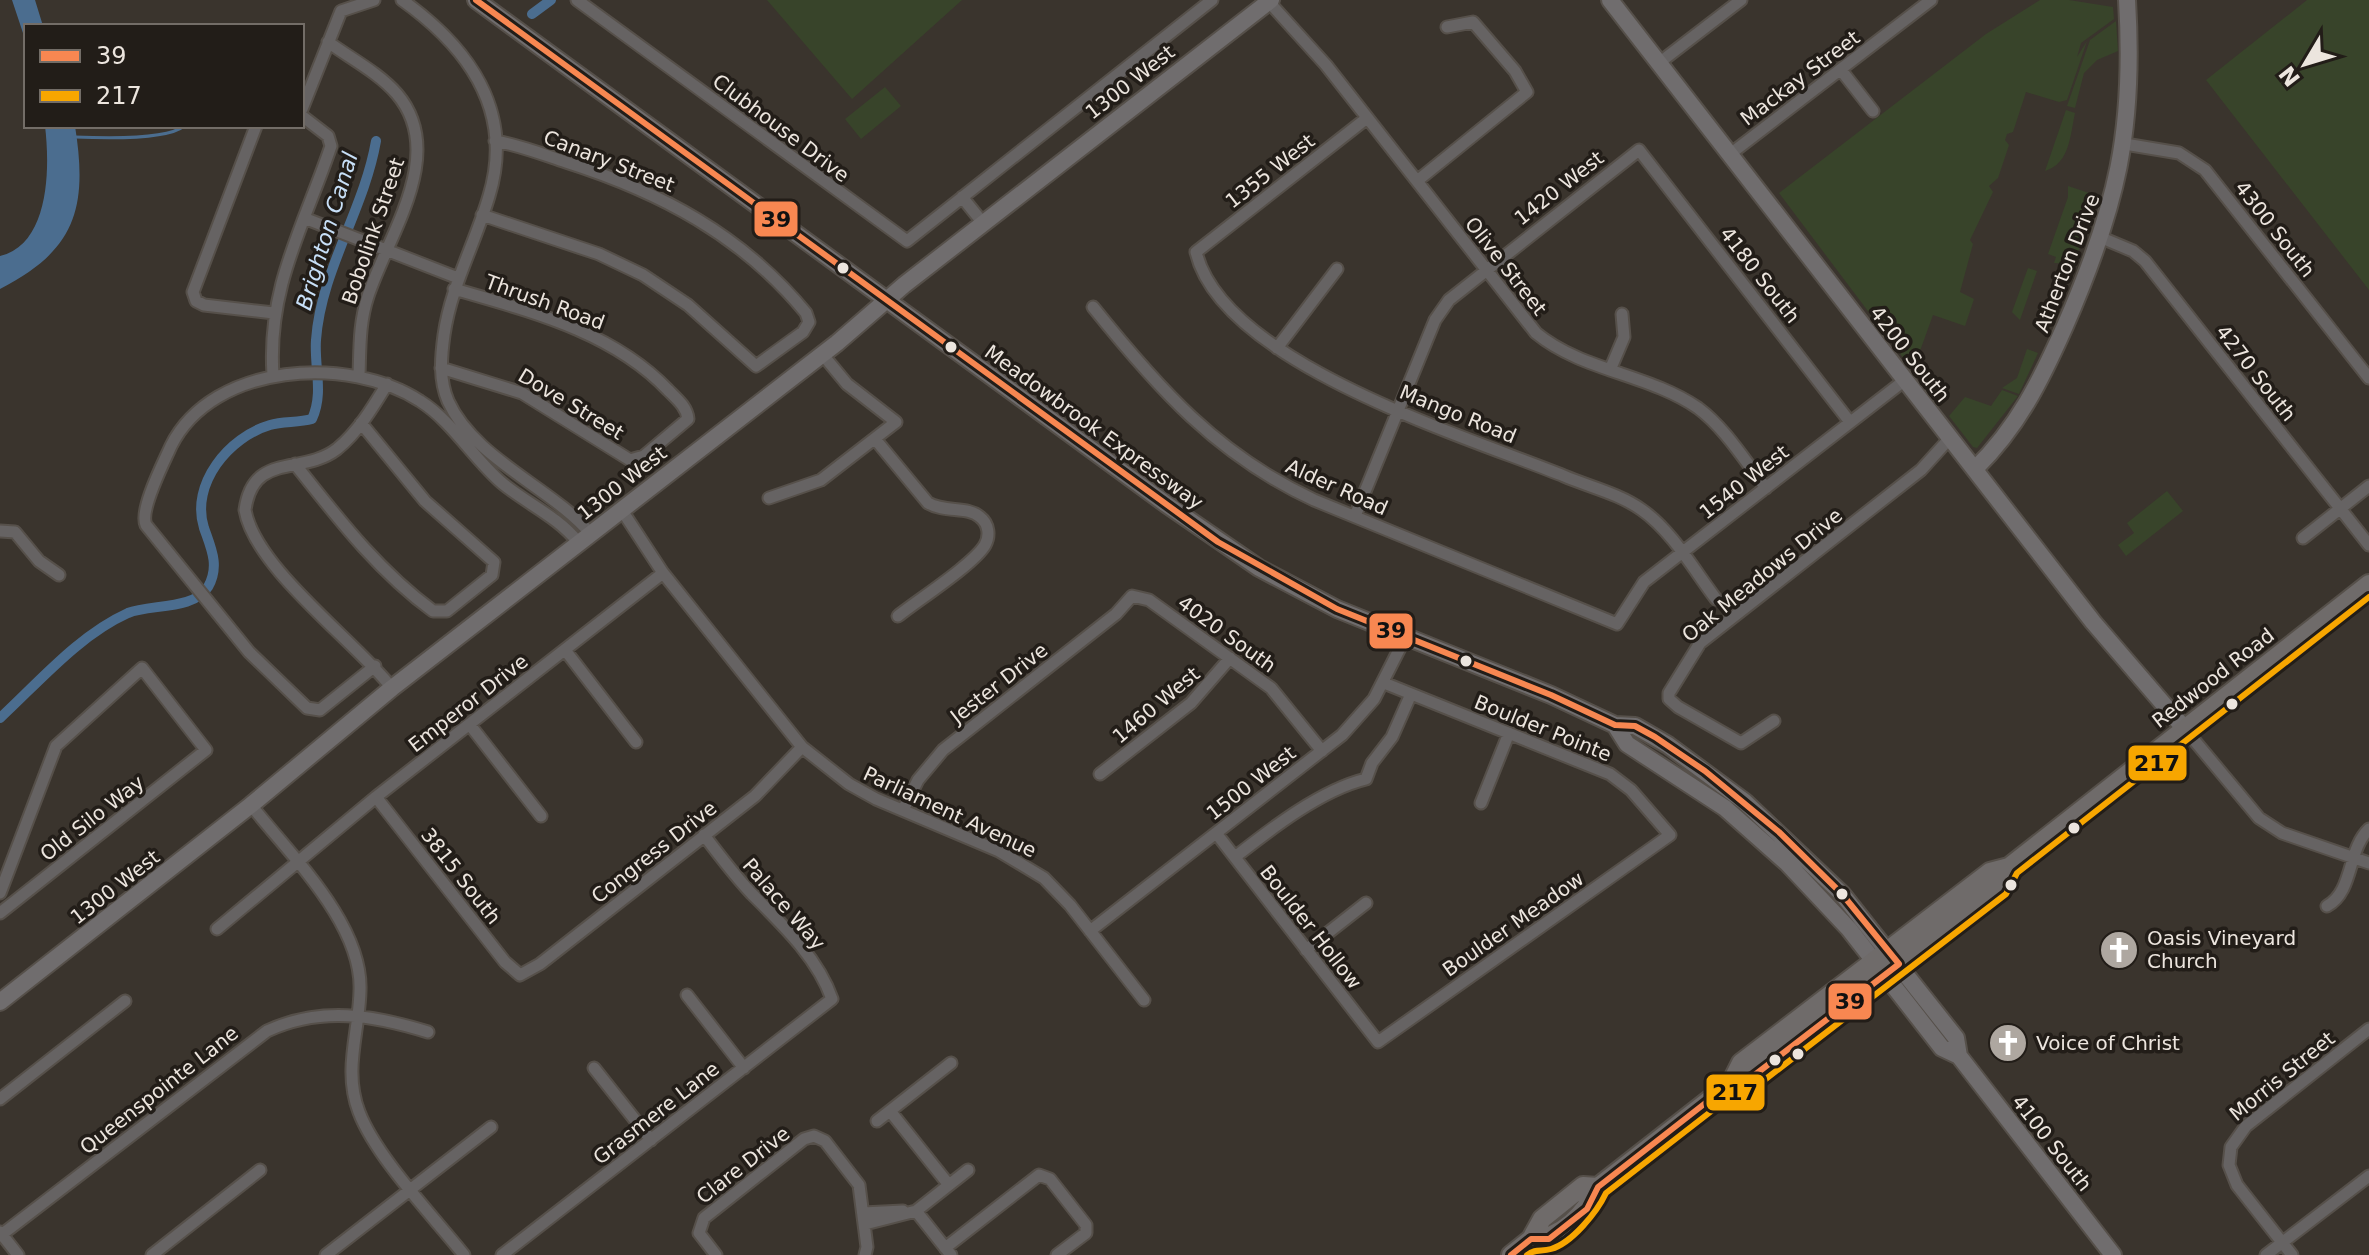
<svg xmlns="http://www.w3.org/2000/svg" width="2369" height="1255" font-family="'DejaVu Sans',sans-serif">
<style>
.green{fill:#38442a}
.water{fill:#4b6d8f}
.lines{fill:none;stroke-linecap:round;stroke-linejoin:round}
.stream{stroke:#4b6d8f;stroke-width:3}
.canal{stroke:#4b6d8f;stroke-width:10}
.street-casing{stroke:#56504a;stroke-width:15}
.secondary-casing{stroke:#56504a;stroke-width:20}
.primary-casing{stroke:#56504a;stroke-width:22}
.street{stroke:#666363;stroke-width:11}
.secondary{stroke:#706d6e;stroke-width:16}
.primary{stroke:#6f6b6a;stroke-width:18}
.bus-1-casing{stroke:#221d18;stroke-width:12}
.bus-2-casing{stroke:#221d18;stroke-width:12}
.bus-1{stroke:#f88751;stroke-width:6}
.bus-2{stroke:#f7a600;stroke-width:6}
.bus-dot{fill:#ece5de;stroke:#221d18;stroke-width:3}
.labels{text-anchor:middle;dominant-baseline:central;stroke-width:7;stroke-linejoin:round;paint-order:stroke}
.street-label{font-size:20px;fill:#ece5de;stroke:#221d18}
.poi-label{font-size:20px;fill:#ece5de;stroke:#221d18;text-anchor:start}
.water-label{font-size:22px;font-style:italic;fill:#c8e0f8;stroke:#221d18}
.line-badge{stroke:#221d18;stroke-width:3}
.pale-badge-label{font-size:22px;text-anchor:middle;font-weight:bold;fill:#111}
</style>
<rect width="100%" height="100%" fill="#3a342d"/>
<path class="green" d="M767 0H962L852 99Z
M2040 0H2069L2113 7 2114 19 2081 43 2077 57 2087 41 2067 100 2059 102 2026 92 2013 132 2007 134 2005 140 2009 145 1998 178 1989 186 1993 192 1970 240 1973 244 1960 292 1974 299 1965 326 1933 315 1916 362 1910 367 1779 193 1986 34Z
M2307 0H2369V290L2206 80Z
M2116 21 2118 51 2097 60 2084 73 2075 108 2067 106 2090 40Z
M885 87 901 106 861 139 845 119Z
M2066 110 2075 113C2070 136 2070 163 2045 171Z
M2068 186 2098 196 2074 264 2054 263 2056 257 2048 254 2068 197Z
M2028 268 2037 271 2020 320 2012 312Z
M2027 349 2038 353 2019 394 2002 388 2017 378Z
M2002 390 2018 396 1977 448 1973 447 1949 416 1965 397 1991 406Z
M2167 491 2183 511 2126 556 2118 545 2134 533 2127 523Z"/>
<path class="water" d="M12 0H35L43 26H26V42Z
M45 126H75C88 208 76 250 0 289V256C50 244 50 167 45 126Z"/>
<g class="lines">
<path class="stream" d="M74 137C98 138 166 141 184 126"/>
<path class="canal" d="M532 14 551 0
M0 718C39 682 79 635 128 613 150 604 194 610 208 587 220 566 211 548 204 528 190 484 229 437 270 425 283 421 298 423 312 419 324 393 314 367 316 340 321 270 364 210 376 141"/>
<defs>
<path id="street" d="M402 0C468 47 515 111 489 196 475 244 451 286 444 335 441 357 439 380 448 401 474 459 552 488 590 533
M577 0 907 241 1212 0
M1269 2 1326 65 1536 333C1582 371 1649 374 1698 408 1725 428 1745 461 1766 488
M328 42C350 58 379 73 397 94 448 154 388 235 368 296 359 323 360 349 359 376
M1659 63 1741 0
M1841 70 1873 111
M302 109 341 11 374 0
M1367 118 1196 252C1222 363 1468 437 1564 476 1590 487 1620 494 1642 510 1672 531 1694 570 1716 599
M256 126 193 292 196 301 204 305 274 313
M2125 144 2179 153 2205 170 2369 378
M1729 155 1931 0
M1417 181 1527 92 1515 71 1473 22 1447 27
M962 197 983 223
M482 215 599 254 643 275 688 305 756 366 803 332 809 322 806 313C742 235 660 192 566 162 542 154 519 145 495 141
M304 218 458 278
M2102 238 2133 251 2145 261 2369 545
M1093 307C1158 388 1217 455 1314 500L1617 624 1644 582 1905 380
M1277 348 1337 269
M441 368 522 393 630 460 644 456 688 419C687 407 677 399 668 390 612 331 529 311 454 289
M1610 370 1624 337 1622 314
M273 375C267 287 304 226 331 146L328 136 302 116
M387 384C373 407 358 432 337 449 302 476 253 451 245 510 255 568 355 641 392 688
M875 439 928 503C945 513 968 506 980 517 989 524 990 536 985 545 974 564 918 600 898 616
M295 464C337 517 378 571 433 611H447L492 575 494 562 425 501 361 423
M769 498 821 480 896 422 847 384 823 355
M621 509 663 573 802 747 849 784 876 799 999 851 1044 878 1070 905 1144 1000
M1355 516 1435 320 1449 300 1639 150 1850 422
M0 531 15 532 39 561 59 575
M2303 538 2369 486
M565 650 636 742
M375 666 320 710 307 708 249 652 146 525C139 510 164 462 171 446 213 362 350 355 420 401 452 421 473 458 502 483 527 504 557 516 578 542
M1774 721 1741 743 1678 707 1669 699V693L1700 643 1921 470 1950 438
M470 725 541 816
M2184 728 2259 818 2282 833 2369 863
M1100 774 1191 703 1230 658
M376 797 505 962 520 975 540 964 755 796 802 747
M1481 803 1509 733
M251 805C290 855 363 924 360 991 359 1033 343 1070 359 1112 376 1157 433 1216 464 1255
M903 810 918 780 943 750 1116 614 1132 596 1149 600 1271 688 1322 751
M1216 833 1378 1042 1670 835 1631 790 1610 774 1384 683
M1235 857C1272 828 1321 790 1366 779L1372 763 1392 737 1411 694
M0 893 56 746 142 668 206 750 0 913
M2327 906C2354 891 2347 850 2369 829
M217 929 376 797 663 573
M1090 931 1342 735 1374 699 1405 638
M1306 950 1366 903
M687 995 744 1068
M594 1068 651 1140
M0 1099 125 1001
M890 1111 949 1185
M877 1121 951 1063
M916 1211 951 1255
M863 1213 903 1211
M865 1224 916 1211 968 1170
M0 1232 18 1255
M0 1236 267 1031C321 1006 373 1015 428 1032
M945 1248 1039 1175 1050 1179 1086 1225V1233L1057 1255
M152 1255 260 1170
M326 1255 491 1127
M502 1255 832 999C818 958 782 924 752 894 735 876 719 855 704 835
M716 1255 699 1233 704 1218 804 1139 814 1136 825 1141 859 1185 867 1247 865 1255
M2266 1255 2369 1176
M2292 1255 2237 1185 2229 1165 2231 1147 2246 1126 2369 1029"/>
<path id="secondary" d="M476 0 1166 504 1259 568 1337 609 1551 695 1615 725 1635 726 1668 745 1745 802 1842 894 1956 1038 1959 1056
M1610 0 2093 622 2184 728
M1975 469C2018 427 2041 380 2065 326 2117 207 2135 130 2127 0
M1615 725 1627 744 1725 808 1787 863 1849 929 1942 1048 1959 1056 2113 1255
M0 1002 251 805 392 688 837 343 904 285 1271 0"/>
<path id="primary" d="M1731 1083 1741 1063 1990 872 2009 867 2369 584
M1531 1239C1562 1239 1585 1213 1598 1187L1731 1083 1752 1077 2000 886 2009 867
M1511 1255 1531 1239 1542 1219 1583 1186 1598 1187"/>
</defs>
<use href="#street" class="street-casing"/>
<use href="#secondary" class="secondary-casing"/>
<use href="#primary" class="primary-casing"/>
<use href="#street" class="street"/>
<use href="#secondary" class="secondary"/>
<use href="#primary" class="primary"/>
<defs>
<path id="bus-1" d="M476 0 1218 542 1337 609 1551 695 1615 725 1635 726 1655 737 1705 771 1779 832 1842 894 1899 964 1752 1077 1731 1083 1598 1187 1587 1209 1549 1239H1531L1511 1255"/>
<path id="bus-2" d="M1527 1255C1536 1248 1541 1252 1551 1249 1572 1243 1597 1212 1606 1193L1736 1092 1758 1085 2006 894 2017 873 2369 597"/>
</defs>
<use href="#bus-1" class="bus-1-casing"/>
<use href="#bus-2" class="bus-2-casing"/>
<use href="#bus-1" class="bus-1"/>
<use href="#bus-2" class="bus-2"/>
</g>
<defs>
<symbol id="church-disc" viewBox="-11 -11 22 22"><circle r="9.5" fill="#aea7a0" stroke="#221d18"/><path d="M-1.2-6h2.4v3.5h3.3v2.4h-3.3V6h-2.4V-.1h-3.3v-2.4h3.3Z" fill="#fff"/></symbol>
</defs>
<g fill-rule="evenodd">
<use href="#church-disc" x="2097" y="928" width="44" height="44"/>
<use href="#church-disc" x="1986" y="1021" width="44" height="44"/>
</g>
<g class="bus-dot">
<circle cx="843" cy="268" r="7"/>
<circle cx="951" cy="347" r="7"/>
<circle cx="1466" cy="661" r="7"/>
<circle cx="2232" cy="704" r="7"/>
<circle cx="2074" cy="828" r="7"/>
<circle cx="2011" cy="885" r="7"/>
<circle cx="1842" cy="894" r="7"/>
<circle cx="1798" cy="1054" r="7"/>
<circle cx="1775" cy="1060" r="7"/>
</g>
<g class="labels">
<g class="street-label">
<text transform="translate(1800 78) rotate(-37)">Mackay Street</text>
<text transform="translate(1130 82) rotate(-38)">1300 West</text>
<text transform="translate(781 128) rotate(37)">Clubhouse Drive</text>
<text transform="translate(609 161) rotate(21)">Canary Street</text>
<text transform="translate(1270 171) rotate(-38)">1355 West</text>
<text transform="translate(1559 188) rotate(-38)">1420 West</text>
<text transform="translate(2275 229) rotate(52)">4300 South</text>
<text transform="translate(373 231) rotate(-71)">Bobolink Street</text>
<text transform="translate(2067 263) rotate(-69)">Atherton Drive</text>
<text transform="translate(1506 266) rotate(52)">Olive Street</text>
<text transform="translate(1760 275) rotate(52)">4180 South</text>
<text transform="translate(545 302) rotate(20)">Thrush Road</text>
<text transform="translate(1910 354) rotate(52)">4200 South</text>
<text transform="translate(2256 373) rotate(52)">4270 South</text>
<text transform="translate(571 404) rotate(31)">Dove Street</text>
<text transform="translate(1458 414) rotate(22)">Mango Road</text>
<text transform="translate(1094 427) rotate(36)">Meadowbrook Expressway</text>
<text transform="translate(1744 482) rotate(-38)">1540 West</text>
<text transform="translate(622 483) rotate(-38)">1300 West</text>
<text transform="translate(1337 487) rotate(24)">Alder Road</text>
<text transform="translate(1762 575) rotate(-39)">Oak Meadows Drive</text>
<text transform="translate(1227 634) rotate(36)">4020 South</text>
<text transform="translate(2213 678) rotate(-38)">Redwood Road</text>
<text transform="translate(999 683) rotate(-38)">Jester Drive</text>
<text transform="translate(468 703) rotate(-38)">Emperor Drive</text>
<text transform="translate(1156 705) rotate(-40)">1460 West</text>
<text transform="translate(1543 728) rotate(22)">Boulder Pointe</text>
<text transform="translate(1251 783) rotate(-38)">1500 West</text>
<text transform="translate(950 812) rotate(25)">Parliament Avenue</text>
<text transform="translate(92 818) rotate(-38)">Old Silo Way</text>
<text transform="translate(654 852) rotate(-38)">Congress Drive</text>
<text transform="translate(461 876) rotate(52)">3815 South</text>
<text transform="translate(115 887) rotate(-38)">1300 West</text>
<text transform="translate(784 904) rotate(49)">Palace Way</text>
<text transform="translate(1513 924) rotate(-35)">Boulder Meadow</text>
<text transform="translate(1311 927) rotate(52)">Boulder Hollow</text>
<text transform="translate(2282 1076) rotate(-39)">Morris Street</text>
<text transform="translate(159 1090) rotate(-38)">Queenspointe Lane</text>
<text transform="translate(656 1113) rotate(-38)">Grasmere Lane</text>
<text transform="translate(2052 1143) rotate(52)">4100 South</text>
<text transform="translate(743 1165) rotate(-38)">Clare Drive</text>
</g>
<g class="poi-label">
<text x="2147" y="938">Oasis Vineyard<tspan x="2147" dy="23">Church</tspan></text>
<text x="2036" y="1043">Voice of Christ</text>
</g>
<g class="water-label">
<text transform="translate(327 231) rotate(-73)">Brighton Canal</text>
</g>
</g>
<g class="line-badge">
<rect x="753" y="200" width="46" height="38" rx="8" fill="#f88751"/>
<rect x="1368" y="612" width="46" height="38" rx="8" fill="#f88751"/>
<rect x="2127" y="744" width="61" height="38" rx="8" fill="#f7a600"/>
<rect x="1827" y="982" width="46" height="39" rx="8" fill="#f88751"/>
<rect x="1705" y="1073" width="61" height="39" rx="8" fill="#f7a600"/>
</g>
<g class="pale-badge-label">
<text x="776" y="227">39</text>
<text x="1391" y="638">39</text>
<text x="2157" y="771">217</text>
<text x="1850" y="1009">39</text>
<text x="1735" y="1100">217</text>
</g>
<rect x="24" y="24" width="280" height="104" fill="#221d18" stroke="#736d67" stroke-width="2"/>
<rect x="40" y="50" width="40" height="12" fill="#f88751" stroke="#736d67" stroke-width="2"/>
<text x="96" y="64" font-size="24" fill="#ece5de">39</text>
<rect x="40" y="90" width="40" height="12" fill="#f7a600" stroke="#736d67" stroke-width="2"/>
<text x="96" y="104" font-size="24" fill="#ece5de">217</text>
<g transform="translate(2305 64) rotate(232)" stroke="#221d18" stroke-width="6" paint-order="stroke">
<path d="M0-6L14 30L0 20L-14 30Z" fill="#ece5de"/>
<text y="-12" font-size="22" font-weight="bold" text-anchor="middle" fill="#ece5de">N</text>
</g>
</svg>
